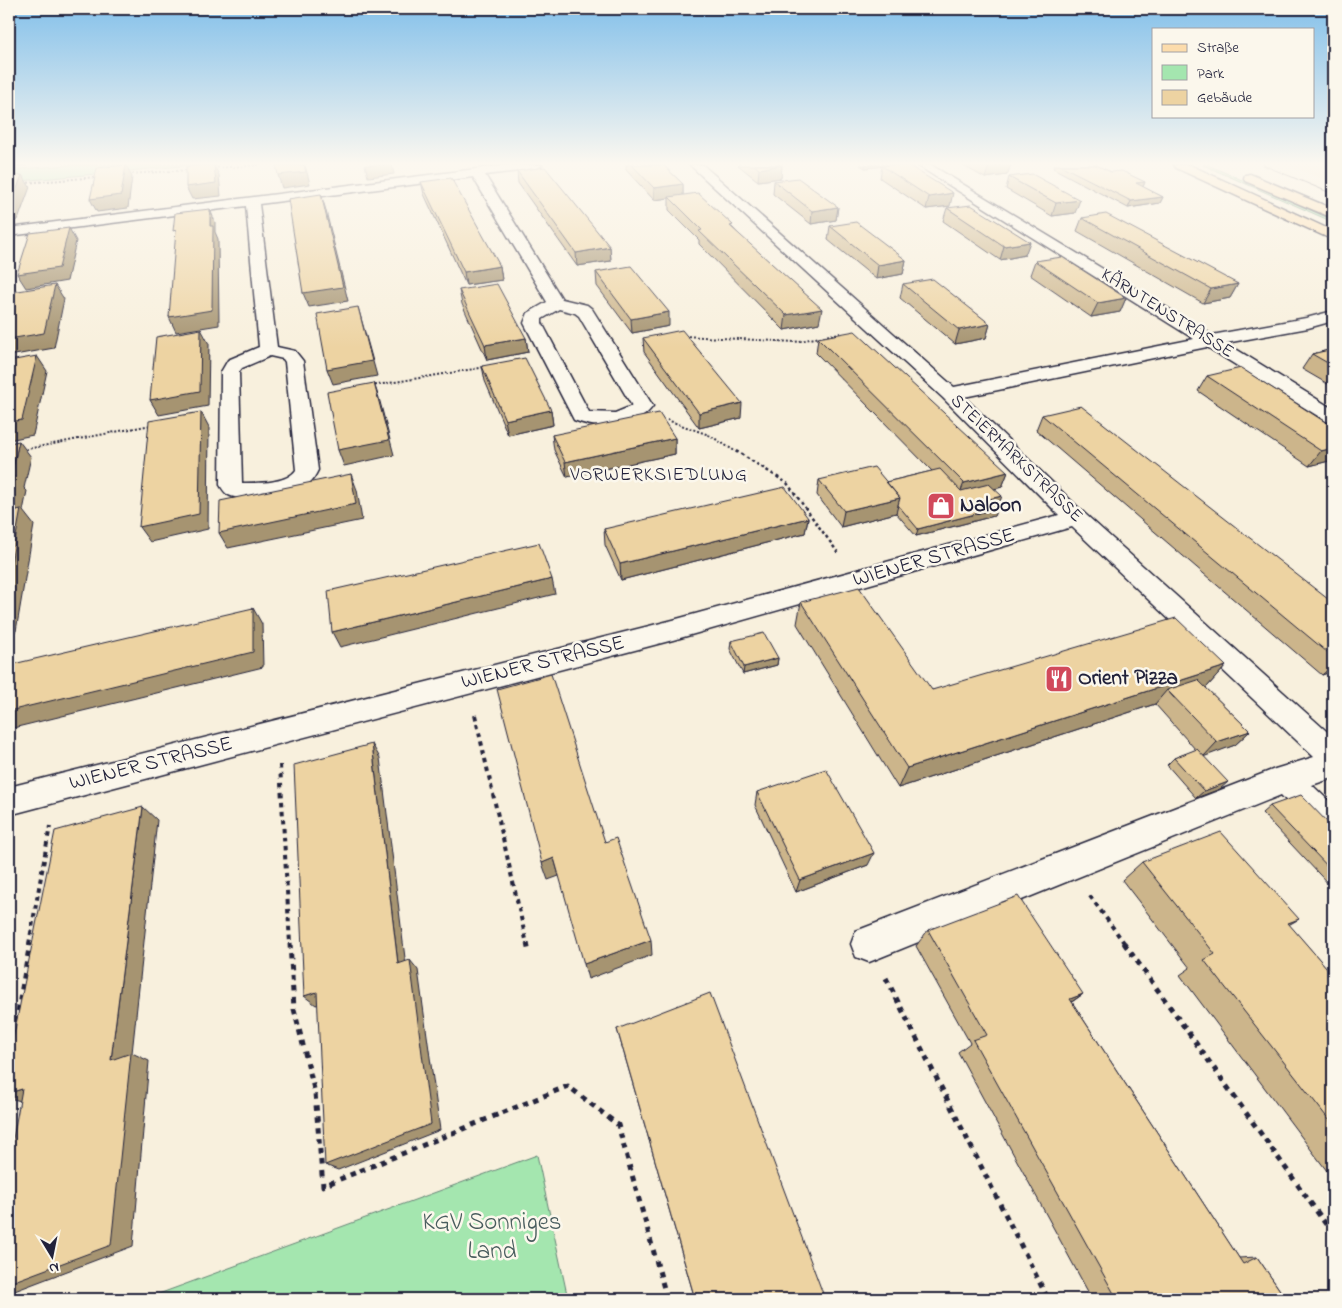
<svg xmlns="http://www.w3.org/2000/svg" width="1342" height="1308" font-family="'Indie Flower',sans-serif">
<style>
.built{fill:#f5e7cb}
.green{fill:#a4e6af;stroke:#638475}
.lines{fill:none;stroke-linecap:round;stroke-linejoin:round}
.minor-casing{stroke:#22223b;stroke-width:3}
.major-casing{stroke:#22223b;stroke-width:3}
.path-far3{stroke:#22223b;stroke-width:2;stroke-dasharray:2 2;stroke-linecap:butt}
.path-far2{stroke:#22223b;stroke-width:2.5;stroke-dasharray:3 3;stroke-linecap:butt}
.path-far1{stroke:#22223b;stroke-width:4;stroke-dasharray:4.5 4.5;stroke-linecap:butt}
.path{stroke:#22223b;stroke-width:5;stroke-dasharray:5.5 5.5;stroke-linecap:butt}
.minor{fill:#fbf7ec;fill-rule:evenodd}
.major{fill:#fcdcac;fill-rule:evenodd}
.tram{stroke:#22223b;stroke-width:1}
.rail{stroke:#22223b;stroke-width:2}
.wall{fill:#ccb58b;stroke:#22223b}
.shaded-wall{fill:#a69471;stroke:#22223b}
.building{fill:#edd3a2;stroke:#22223b}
.labels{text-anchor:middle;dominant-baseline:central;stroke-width:5;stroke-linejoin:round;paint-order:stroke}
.far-street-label{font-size:18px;fill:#22223b;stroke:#fbf7ec}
.far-neighbourhood-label{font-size:19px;letter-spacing:1px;fill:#22223b;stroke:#fbf7ec}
.poi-label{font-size:21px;font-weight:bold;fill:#22223b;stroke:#fbf7ec;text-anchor:start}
.street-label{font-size:21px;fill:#22223b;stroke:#fbf7ec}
.near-park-label{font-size:25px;fill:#495d5e;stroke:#fbf7ec}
</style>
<rect width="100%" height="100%" fill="#f8f0dd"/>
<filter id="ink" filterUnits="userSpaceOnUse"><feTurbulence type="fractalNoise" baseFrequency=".02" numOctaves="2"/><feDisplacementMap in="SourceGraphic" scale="10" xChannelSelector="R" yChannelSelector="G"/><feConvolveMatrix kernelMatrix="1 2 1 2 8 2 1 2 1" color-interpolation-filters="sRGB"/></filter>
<g filter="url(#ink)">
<path class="built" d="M1287 165H1333V183Z"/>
<path class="green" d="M68 165H193L9 182V170Z
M1203 165H1208L1333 220V222Z
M537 1155 568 1299H145Z"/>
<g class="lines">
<defs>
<path id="minor" d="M508 165H542L536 169 485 175 562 299 587 305 592 309 653 406C637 429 598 430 574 420L524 323 528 313 547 302 473 177 259 204 277 347 295 351 303 361 318 470C315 476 312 482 306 485 291 493 241 504 227 494 224 492 222 488 220 485L221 372 228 360 259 347 246 206 9 236V228ZM559 309 575 313 579 316 632 406 615 413 589 412 542 323V319ZM270 356 283 359 285 362 296 470C286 484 258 483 242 483L239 372 242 368Z
M690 165H703L954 387 1194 339 917 165H931L1212 335 1306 318 1333 311V321L1308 328 1226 343 1333 409V423L1326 421 1207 347 964 397 1084 513 1333 737V778L1312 785 1333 805V842L1321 838 1281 795 869 962 856 957 851 944 856 931 1275 769 1314 757 1072 527 673 640 9 815V787L673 620 1059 515 943 398Z"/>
<path id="major" d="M1174 165H1190L1333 231V240L1176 168Z
M1250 174 1333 209V218L1245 181 1244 178 1245 175Z"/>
</defs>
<use href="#minor" class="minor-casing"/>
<use href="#major" class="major-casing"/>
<path class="path-far3" d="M213 168 260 165
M128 174 189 170
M24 183 97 177
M684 336 795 342 840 333
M371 386 486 367
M667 420 709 435 738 453
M22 450 151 425"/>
<path class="path-far2" d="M736 451 787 483 839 554"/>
<path class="path-far1" d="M475 715 527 944
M280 765 290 944
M1090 896 1125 944
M29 944 50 826"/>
<path class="path" d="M290 943 294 1009 315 1093 323 1186 568 1086 618 1125 667 1299
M527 943 529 953
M1124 943 1333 1234
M886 978 1048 1299
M16 1022 30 943"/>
<use href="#minor" class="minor"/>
<use href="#major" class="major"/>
<path class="tram" d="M1263 165 1333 194"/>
<path class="rail" d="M9 166 26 165"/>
</g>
<path class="wall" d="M626 165H663L683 184V195L733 228 819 323 784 330 699 244V240L669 210V198L654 200 626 170Z
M738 165H782L781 178 758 181Z
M860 165H887L950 206 926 209 880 178 882 166 865 168Z
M962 165H1011L1007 175 985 178Z
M1054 165H1096L1111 172 1145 182 1143 187 1163 197 1160 203 1128 208 1053 168Z
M517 171 610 247 611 261 577 266 518 183Z
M1009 177 1075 213 1052 216 1006 189Z
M774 181 838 207 836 220 811 224 773 194Z
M421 182 500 266 502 280 466 285 424 194Z
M947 208 1025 255 1000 260 943 221Z
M1082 218 1238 284 1230 298 1203 303 1077 231Z
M830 226 906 260 903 274 876 279 828 240Z
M1035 261 1126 298 1120 312 1091 317 1030 275Z
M596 272 669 326 632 333 597 286Z
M903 284 990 324 986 338 955 344 900 298Z
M459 290 526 338 528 352 487 360 462 304Z
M643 338 741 418 699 428 644 352Z
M818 338 1008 472 1002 487 994 489 999 504 995 505 994 516 916 536 896 513 841 527 817 495 819 480 886 482 932 471 816 353Z
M1333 349V387L1302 369 1312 354Z
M482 366 551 410 553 425 508 435 485 381Z
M1207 376 1333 427V460L1309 466 1198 391Z
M1042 415 1333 603V671L1322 675 1036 430Z
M552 435 675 438V454L567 477 554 450Z
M808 518 805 533 621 580 605 545 604 529Z
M801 602 932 690 1226 666 1206 688 1250 731 1235 745 1203 756 1220 789 1196 798 1167 765 1174 758 1196 750 1155 704 898 788 797 624Z
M731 641 778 658 777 665 743 674 730 649Z
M757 792 868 865 796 892 755 805Z
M1270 806 1333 828V889L1262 813Z
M1142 862 1289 925 1333 975V1179L1180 975 1190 968 1122 880Z
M928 930 1083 994 1072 1002 1239 1258 1257 1257 1286 1299H1092L958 1052 970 1043 916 946Z
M617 1029 825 1299H695Z"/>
<path class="shaded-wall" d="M126 165 132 177 128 208 97 212 90 199Z
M214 165 219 175 221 196 192 199 186 187Z
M305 165 310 184 282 188 278 175Z
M365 165H392L394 174 368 177Z
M782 165 781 178 758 181 759 169Z
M865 165H887V166L865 168Z
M1000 165H1011L1007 175 985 178 989 166Z
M22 175 30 187 18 220 9 221V207Z
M1145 182 1142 188 1136 183Z
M683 184V196L654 200V188Z
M953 193 950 206 926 209 929 197Z
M321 194 325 207 348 301 309 307 303 293Z
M1163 197 1160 203 1128 208 1131 201Z
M1080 200 1075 213 1052 216 1056 203Z
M838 207 836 220 811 224 812 211Z
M210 209 215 222V232L218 239 219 325 176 332 169 317 210 226Z
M69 228 76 241 67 281 26 288 17 274Z
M1030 242 1025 255 1000 260 1004 246Z
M610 247 611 261 577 266 576 253Z
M906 260 903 274 876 279 878 265Z
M500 266 502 280 466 285 464 272Z
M1238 284 1230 298 1203 303 1211 289Z
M55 285 64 299 54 348 9 356V339Z
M1126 298 1120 312 1091 317 1098 303Z
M358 307 377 376 333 384 327 369Z
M822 309 819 323 784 330 786 315Z
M669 312V326L632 333 631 319Z
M990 324 986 338 955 344 959 330Z
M201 329 209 344 208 406 159 415 150 400Z
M526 338 528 352 487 360 485 345Z
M37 356 47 371 33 435 9 440V422Z
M374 383 379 398 394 455 344 466 338 450Z
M742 403 741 418 699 428V413Z
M551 410 553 425 508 435 505 420Z
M201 412 209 427 208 529 150 542 139 527Z
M675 438V454L567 477 565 462Z
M19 441 31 457 24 488 27 491 23 511 34 525 16 631 9 633V501L11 476Z
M1333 448V460L1309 466 1321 451Z
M1008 472 1002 487 958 498 964 483Z
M351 474 357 490 362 520 228 548 219 533Z
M1002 496 999 504 986 507 989 499Z
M900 498 896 513 841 527 844 511Z
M998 508 994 516 916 536 918 529Z
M808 518 805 533 621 580 620 564Z
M552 579 555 594 340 647 332 632Z
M253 608 262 624 263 667 9 729V711Z
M778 658 777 665 743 674 744 667Z
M1333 665V671L1322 675Z
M1226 666 1206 688 1174 698 1167 690 1155 704 898 788 907 768Z
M1250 731 1235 745 1203 757 1217 742Z
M372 744 380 758 407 974 398 964Z
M1228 782 1220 789 1196 798 1204 791Z
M143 807 157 820 132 1053 149 1061 133 1246 12 1292H9V1283L111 1060Z
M874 853 868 865 796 892 800 880Z
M554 858 559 876 548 880 542 863Z
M1299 919 1271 935 1288 923Z
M651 940 652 955 588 979 584 964Z
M410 960 418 970 440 1130 338 1170 325 1165Z
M317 992 328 1001 316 1005 304 996Z
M1083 994 1064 1007 1070 999Z
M22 1089 25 1102 9 1098V1093Z"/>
<path class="building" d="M126 165 121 195 90 199 97 168Z
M201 165H214L216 183 186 187V167Z
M276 165H304L306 172 278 175Z
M632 165H663L683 184 654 188Z
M754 165H782L759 169Z
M891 165H908L953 193 929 197 882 166Z
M986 165H1000L989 166Z
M1060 165H1096L1111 172 1122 171 1145 182 1136 183 1163 197 1131 201Z
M545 167 610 247 576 253 517 171Z
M1032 174 1080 200 1056 203 1009 177Z
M22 175 10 207H9V177Z
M451 178 500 266 464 272 421 182Z
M798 178 838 207 812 211 774 181Z
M698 193 733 225 730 226 822 309 786 315 699 231 702 230 669 197Z
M321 194 343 287 303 293 288 199Z
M971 205 1030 242 1004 246 947 208Z
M210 209V226H213L212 310 169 317 176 230 173 231 175 213Z
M1106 214 1238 284 1211 289 1082 218Z
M856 222 906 260 878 265 830 226Z
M69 228 59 268 17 274 30 233Z
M1062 257 1126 298 1098 303 1035 261Z
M631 266 669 312 631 319 596 272Z
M933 279 990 324 959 330 903 284Z
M497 284 526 338 485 345 459 290Z
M55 285 44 333 9 339V301L12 292Z
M358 307 372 361 327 369 317 314Z
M201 329 200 391 150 400 156 337Z
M682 330 742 403 699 413 643 338Z
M855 331 1008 472 964 483 818 338Z
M1333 349V366L1312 354Z
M37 356 22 420 9 422V361Z
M525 358 551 410 505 420 482 366Z
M1241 368 1333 427V448L1321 451 1207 376Z
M374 383 389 440 338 450 327 392Z
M1081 406 1333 603V657L1042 415Z
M201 412 199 514 139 527 149 421Z
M659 413 675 438 565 462 552 435Z
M19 441 11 476H14L9 501V443Z
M874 467 900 498 844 511 819 480Z
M940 469 961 491 989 484 1002 496 989 499 998 508 918 529 898 505 900 498 886 482Z
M351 474 356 504 219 533 220 501Z
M785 487 808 518 620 564 604 529Z
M21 509 9 574V512Z
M539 543 552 579 332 632 328 591Z
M859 587 932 690 1176 618 1226 666 907 768 801 602Z
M253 608V652L9 711V665Z
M764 633 778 658 744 667 731 641Z
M551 674 605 842 616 838 651 940 584 964 554 858 542 863 497 689Z
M1198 680 1250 731 1217 742 1167 690Z
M372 744 398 964 410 960 431 1124 325 1165 317 992 304 996 294 765Z
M1197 749 1228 782 1204 791 1174 758Z
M826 769 874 853 800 880 757 792Z
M1301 795 1333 828V872L1270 806Z
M143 807 111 1060 131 1053 111 1245 9 1283V1161L22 1089 9 1093V1059L55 831Z
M1221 832 1299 919 1288 923 1333 975V1125L1204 960 1215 954 1142 862Z
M1018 896 1083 994 1070 999 1243 1264 1257 1257 1286 1299H1117L973 1040 987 1035 928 930Z
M710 993 825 1299H695L617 1029Z"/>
</g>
<linearGradient id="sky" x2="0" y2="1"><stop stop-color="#83c0ea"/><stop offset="0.47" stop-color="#fcf8f0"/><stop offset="1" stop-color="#fcf8f0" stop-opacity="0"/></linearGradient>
<rect width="1342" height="348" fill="url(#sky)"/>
<defs>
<symbol id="shop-square" viewBox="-11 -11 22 22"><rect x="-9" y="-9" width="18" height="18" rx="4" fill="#d1495b" stroke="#fbf7ec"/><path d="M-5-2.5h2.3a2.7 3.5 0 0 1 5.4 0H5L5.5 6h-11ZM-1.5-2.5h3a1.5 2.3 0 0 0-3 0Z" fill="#fff"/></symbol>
<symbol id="restaurant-square" viewBox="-11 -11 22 22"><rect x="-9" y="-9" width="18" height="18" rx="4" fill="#d1495b" stroke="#fbf7ec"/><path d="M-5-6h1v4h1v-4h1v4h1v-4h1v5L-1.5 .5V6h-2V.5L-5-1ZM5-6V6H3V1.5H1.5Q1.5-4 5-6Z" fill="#fff"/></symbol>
</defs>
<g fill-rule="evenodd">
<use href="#shop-square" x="925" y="490" width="32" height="32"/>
<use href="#restaurant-square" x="1043" y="663" width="32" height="32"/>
</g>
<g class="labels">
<g class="far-street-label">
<text transform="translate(1167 314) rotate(32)">KÄRNTENSTRASSE</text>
<text transform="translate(1016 459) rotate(44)">STEIERMARKSTRASSE</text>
</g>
<g class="far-neighbourhood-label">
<text x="659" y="475">VORWERKSIEDLUNG</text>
</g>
<g class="poi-label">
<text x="960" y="506">Naloon</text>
<text x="1078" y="679">Orient Pizza</text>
</g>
<g class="street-label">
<text transform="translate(934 558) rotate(-16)">WIENER STRASSE</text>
<text transform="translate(543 663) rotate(-14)">WIENER STRASSE</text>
<text transform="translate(151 764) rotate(-14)">WIENER STRASSE</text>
</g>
<g class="near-park-label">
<text x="492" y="1223">KGV Sonniges<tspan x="492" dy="29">Land</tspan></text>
</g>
</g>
<rect width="1342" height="1308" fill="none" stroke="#fbf7ec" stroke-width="30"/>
<rect x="15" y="15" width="1312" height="1278" fill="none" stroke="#22223b" stroke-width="2" filter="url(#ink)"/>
<rect x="1152" y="28" width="162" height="90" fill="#fbf7ec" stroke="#a4a2a5"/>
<rect x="1162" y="44" width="25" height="8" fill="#fcdcac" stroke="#a4a2a5"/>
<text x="1197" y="52" font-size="15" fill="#22223b">Straße</text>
<rect x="1162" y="65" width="25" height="15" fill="#a4e6af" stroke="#a4a2a5"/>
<text x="1197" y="78" font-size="15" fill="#22223b">Park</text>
<rect x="1162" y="90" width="25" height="15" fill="#edd3a2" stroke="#a4a2a5"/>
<text x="1197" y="102" font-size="15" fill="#22223b">Gebäude</text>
<g transform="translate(52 1256) rotate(170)" stroke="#fbf7ec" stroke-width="4" paint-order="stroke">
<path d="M0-4L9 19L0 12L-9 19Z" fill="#22223b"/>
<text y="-8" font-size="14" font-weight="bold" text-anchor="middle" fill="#22223b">N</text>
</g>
</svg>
